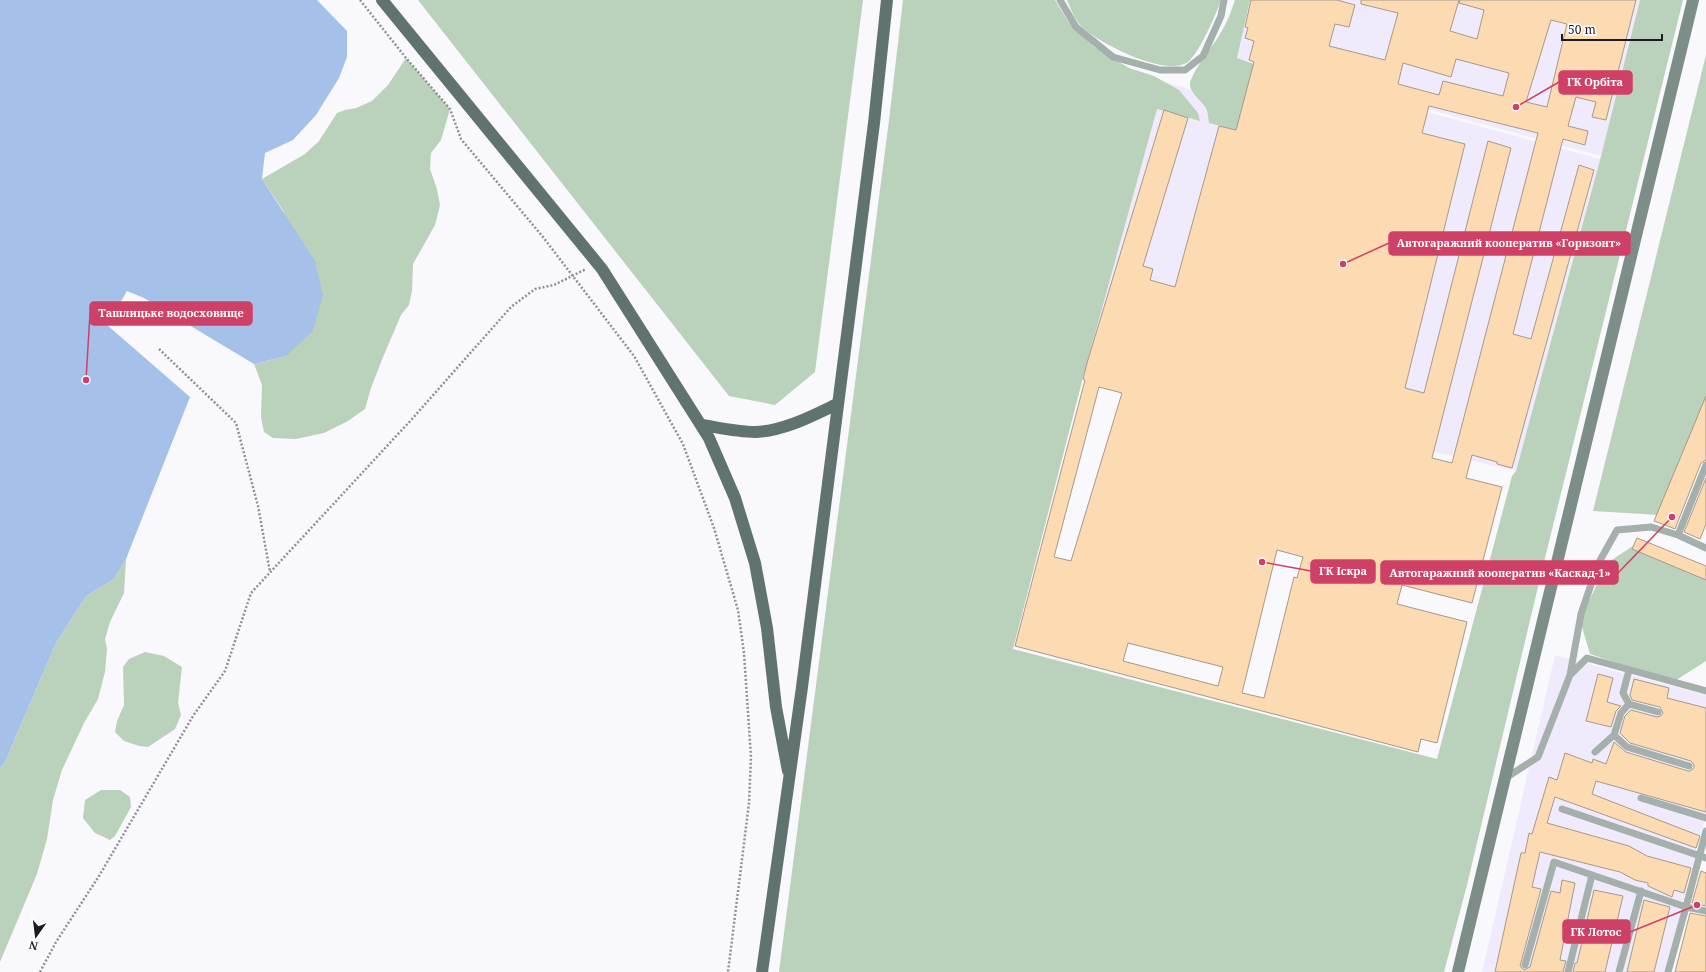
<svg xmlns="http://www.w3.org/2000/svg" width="1706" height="972" font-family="'Noto Serif',serif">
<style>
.built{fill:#f0ebfc}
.green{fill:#bad2bb}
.water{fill:#a5c0e9}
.building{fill:#fcdab2;stroke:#a79988;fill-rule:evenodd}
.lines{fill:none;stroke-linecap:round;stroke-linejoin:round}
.path{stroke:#929095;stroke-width:2.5;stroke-dasharray:2 2;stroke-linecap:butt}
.lane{stroke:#a5b0ad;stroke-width:7}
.secondary{stroke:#7d8d88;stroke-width:12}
.primary{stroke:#60736e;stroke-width:12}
.leader{fill:none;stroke:#cf4067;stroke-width:1.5}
.callout-dot{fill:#cf4067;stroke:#fff;stroke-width:1.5}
.callout{fill:#cf4067;stroke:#cf4067;stroke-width:1.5}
.callout-label{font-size:11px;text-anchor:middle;font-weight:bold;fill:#fff}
</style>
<rect width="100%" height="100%" fill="#f9f8fc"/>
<path class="built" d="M1250 0H1640L1601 156 1237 58Z
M1251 64 1600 159 1516 471 1085 370 1164 82 1241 104Z
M1555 655 1706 695V814L1665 972H1482Z"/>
<path class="green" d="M418 0H863L815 372 775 405 729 396Z
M903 0H1055L1070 24 1095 47 1129 68 1154 76 1179 90 1198 113 1200 121 1157 109 1085 370 1013 649 1437 759 1512 476 1516 471 1601 156 1640 0H1683L1542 570 1467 885 1444 972H779L889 120Z
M1067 0H1221C1216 15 1199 53 1188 62 1166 78 1099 43 1082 27 1074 19 1071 9 1067 0Z
M1235 0H1250L1237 58 1254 64 1236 130 1209 123C1208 118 1208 112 1206 108 1201 100 1192 95 1190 86 1188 76 1214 45 1220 34 1227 23 1231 12 1235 0Z
M1706 55V406L1659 515 1593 511Z
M406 58 450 109 441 140 431 153 430 169 437 189 440 205 435 225 413 264 412 291 409 305 401 315 383 357 371 388 365 409 348 421 324 433 296 439 273 438 264 432 261 417 262 385 254 364 286 356 284 212 262 179 305 154 319 141 337 113 345 110 356 108 372 101 388 85Z
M1636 544 1706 574V661L1673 682 1590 654 1580 620 1607 563Z
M126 559 124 593 110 622 105 639 107 649 105 672 98 699 84 723 62 770 53 800 47 839 37 874 0 962V768L4 764 56 643 86 596 114 579Z
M145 652 164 656 182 667 178 703 181 715 175 729 148 747 139 746 124 741 115 732 117 721 124 705 123 667 129 659Z
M101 790H120L130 797 131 807 115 836 110 840 95 833 83 818 85 800Z"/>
<path class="water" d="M0 0H317L347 31V57L339 78 316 115 293 140 265 153 262 179 315 261 323 295 313 331 286 356 254 364 144 298 127 291 107 325 190 397 126 559 114 579 86 596 56 643 4 764 0 768Z"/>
<path class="building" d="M1251 0H1337L1355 5 1349 27 1335 24 1329 46 1385 60 1398 13 1361 4V0H1459L1450 31 1477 39 1484 10 1459 3 1460 0H1636L1606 120 1592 117 1596 102 1576 97 1568 126 1588 131 1585 145 1563 139 1513 334 1531 339 1579 165 1594 170 1512 468 1497 464V462L1472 455 1466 478 1502 487 1472 603 1402 585 1397 604 1467 622 1437 743 1421 739 1418 752 1015 646 1085 380 1083 379 1087 363 1164 110 1188 118 1143 266 1153 269 1150 280 1175 287 1219 126 1236 130 1254 62 1249 60 1254 41 1245 38 1248 28 1245 27ZM1551 20 1567 24 1547 107 1526 102ZM1456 59 1509 73 1503 96 1443 81 1439 95 1398 84 1403 63 1451 77ZM1429 106 1538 133 1452 463 1432 458 1511 148 1488 141 1424 393 1405 388 1465 144 1422 133ZM1099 387 1122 393 1071 561 1054 557ZM1277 550 1303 557 1297 578 1294 577 1264 698 1242 693ZM1128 643 1223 667 1218 686 1123 661Z
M1706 396V460L1701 463 1675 529 1670 527 1654 521Z
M1706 478V524L1700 539 1684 532Z
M1637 538 1706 566V580L1632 549Z
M1598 674 1613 678 1607 702 1621 706 1616 711 1611 727 1586 721Z
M1634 679 1669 688 1667 698 1706 708V812L1596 781 1592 794 1700 836 1696 848 1555 797 1547 823 1629 846 1647 856 1691 868 1684 893 1674 890 1672 897 1648 886V883L1635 880 1620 872 1540 852 1532 887 1541 889 1520 966 1524 970 1530 967 1551 891 1560 893 1562 880 1575 883 1560 960 1566 961 1563 972H1495L1521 853H1525L1529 833 1532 834 1549 777 1557 780 1565 753 1592 763 1593 759 1606 764 1614 742 1626 752 1688 771H1690L1694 768V765L1691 761 1630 743 1620 733 1625 716 1631 710 1657 717 1661 716 1663 713 1660 707 1632 700 1630 695Z
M1701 871 1706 873V906L1692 903Z
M1594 890 1623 896 1605 972H1573L1575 963H1577Z
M1644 900 1670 907 1654 972H1627Z
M1690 913 1706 916V972H1675Z"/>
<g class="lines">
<path class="path" d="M360 0 406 58 450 109 461 139 543 237 634 356 683 444 714 528 738 610 744 653 751 757 749 803 728 972
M159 349 236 423 258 506 270 572
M40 972 56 942 99 876 193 716 225 671 251 593 412 419 511 307 535 289 554 285 586 269"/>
<path class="lane" d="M1060 0 1076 27 1113 57 1160 70H1185L1203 56 1221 16 1224 0
M1678 535 1706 465
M1629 670 1623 693 1629 704 1658 712
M1570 675 1581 614 1598 564 1617 530 1651 527 1678 535 1706 548
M1629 704 1621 713 1614 735 1627 747 1689 766
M1595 752 1614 735
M1504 779 1538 757 1570 675 1587 658 1706 691
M1641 798 1706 818
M1562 809 1706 858
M1706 831 1686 907 1706 911
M1525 965 1554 862 1686 907 1668 972
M1568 972 1592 875
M1619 972 1641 891"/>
<path class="secondary" d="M1458 972 1693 0"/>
<path class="primary" d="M382 0 602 269 709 438 735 498 755 563 767 628 776 707 788 771
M702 425C720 428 738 432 755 432 784 431 812 416 837 404
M762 972 802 687 874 123 887 0"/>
</g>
<path class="leader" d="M1516 107L1559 82M1343 264L1389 243M86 380L90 313M1262 562L1311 571M1672 517L1618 573M1697 905L1630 932"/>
<g class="callout-dot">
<circle cx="1516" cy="107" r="4"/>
<circle cx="1343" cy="264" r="4"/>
<circle cx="86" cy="380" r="4"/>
<circle cx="1262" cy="562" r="4"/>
<circle cx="1672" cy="517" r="4"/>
<circle cx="1697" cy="905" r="4"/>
</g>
<g class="callout">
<rect x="1559" y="71" width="73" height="23" rx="4"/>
<rect x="1389" y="232" width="241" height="23" rx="4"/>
<rect x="90" y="302" width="162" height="23" rx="4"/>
<rect x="1311" y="560" width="64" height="23" rx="4"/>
<rect x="1381" y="561" width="237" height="23" rx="4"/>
<rect x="1563" y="920" width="67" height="23" rx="4"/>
</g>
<g class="callout-label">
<text x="1595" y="86">ГК Орбіта</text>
<text x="1509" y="247">Автогаражний кооператив «Горизонт»</text>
<text x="171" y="317">Ташлицьке водосховище</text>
<text x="1343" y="575">ГК Іскра</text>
<text x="1500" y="577">Автогаражний кооператив «Каскад-1»</text>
<text x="1596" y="936">ГК Лотос</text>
</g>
<g transform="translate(36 936) rotate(194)" stroke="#ffffff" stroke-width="3" paint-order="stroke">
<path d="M0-3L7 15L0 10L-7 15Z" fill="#1d1b22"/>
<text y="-6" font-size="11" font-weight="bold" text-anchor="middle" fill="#1d1b22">N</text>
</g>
<path d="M1562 34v6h100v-6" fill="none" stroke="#1d1b22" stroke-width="2"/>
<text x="1568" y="34" font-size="12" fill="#1d1b22" stroke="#ffffff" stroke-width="3" paint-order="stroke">50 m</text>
</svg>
